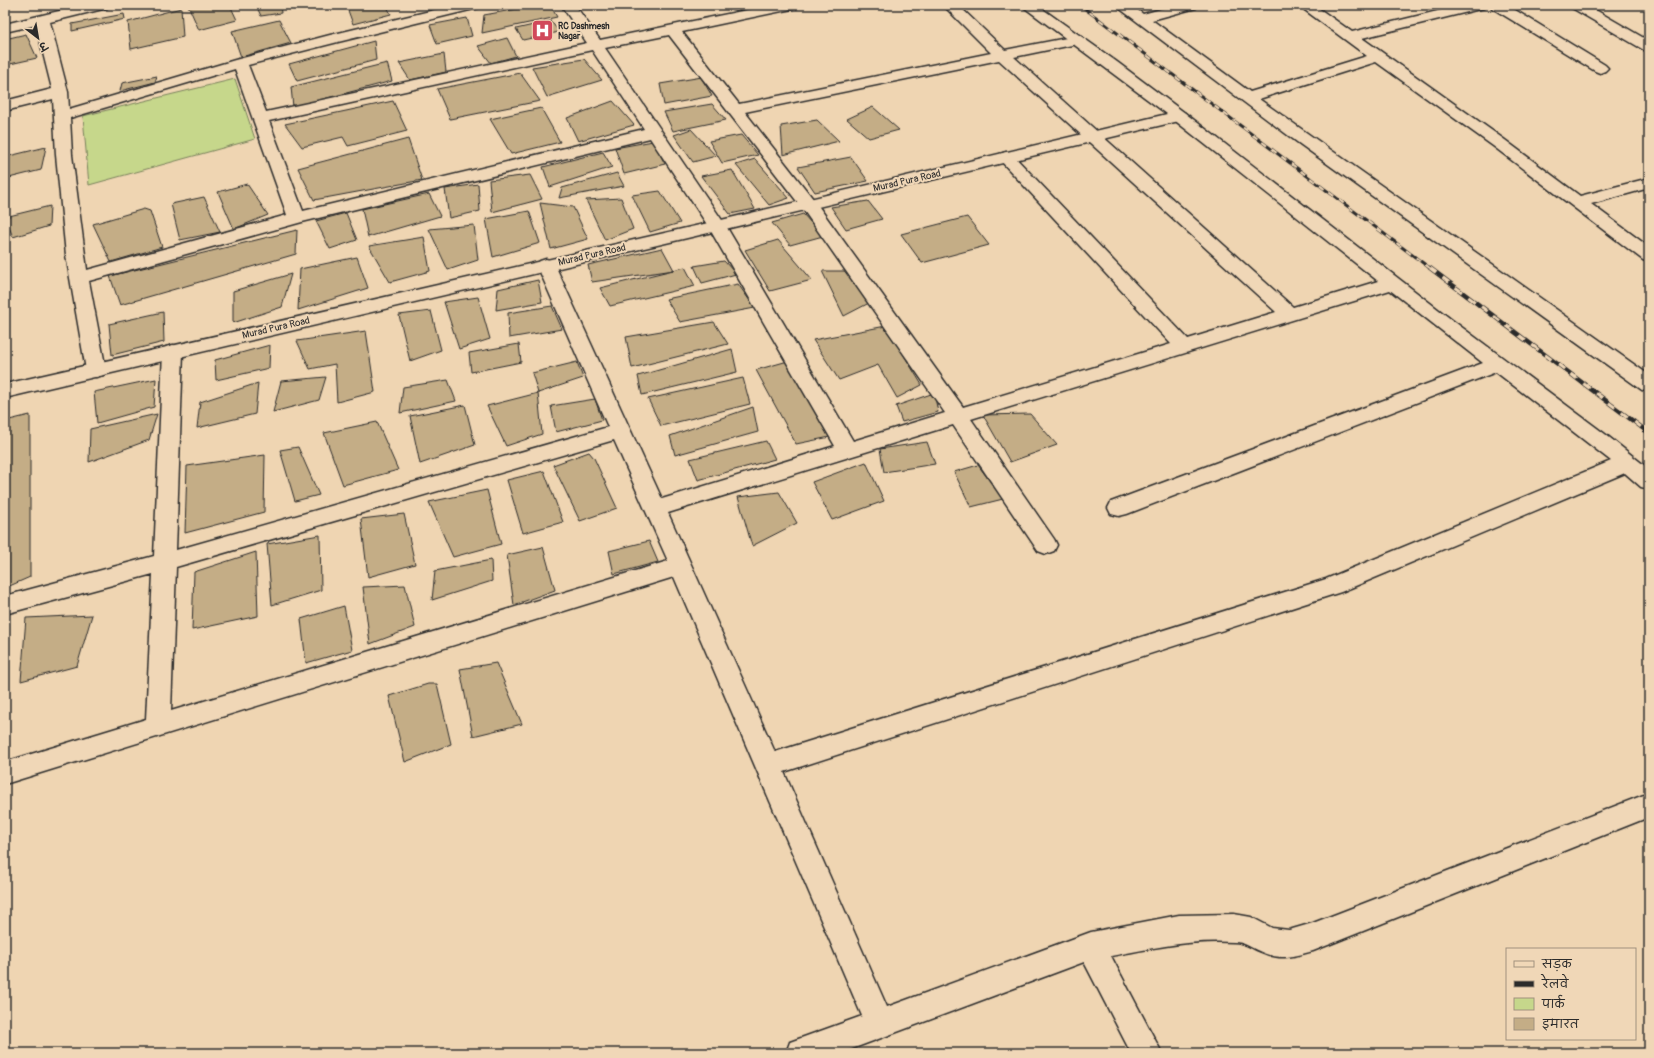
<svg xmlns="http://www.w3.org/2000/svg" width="1654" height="1058" font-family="Pangolin,'Playpen Sans Deva',sans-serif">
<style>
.green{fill:#c6d78b;stroke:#78815b}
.building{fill:#c4ad86;stroke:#2b2b2b}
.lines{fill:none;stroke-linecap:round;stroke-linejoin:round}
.minor-casing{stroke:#2b2b2b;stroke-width:3}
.tertiary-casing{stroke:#2b2b2b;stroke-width:3}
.minor{fill:#f0d7b7;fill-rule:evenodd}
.tertiary{fill:#f0d7b7;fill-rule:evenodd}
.rail-far1-casing{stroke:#2b2b2b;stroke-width:3}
.rail-casing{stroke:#2b2b2b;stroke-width:4.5}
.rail-far1{stroke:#f0d7b7;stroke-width:2;stroke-dasharray:6;stroke-linecap:butt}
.rail{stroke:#f0d7b7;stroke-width:3;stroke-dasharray:8;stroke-linecap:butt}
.labels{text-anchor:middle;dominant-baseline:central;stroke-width:4;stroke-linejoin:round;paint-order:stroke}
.far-poi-label{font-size:9px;font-weight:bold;fill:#2b2b2b;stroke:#f0d7b7;text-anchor:start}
.street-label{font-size:10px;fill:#2b2b2b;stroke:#f0d7b7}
</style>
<rect width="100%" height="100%" fill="#efd5b2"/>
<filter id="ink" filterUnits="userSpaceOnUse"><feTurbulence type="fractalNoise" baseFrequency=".025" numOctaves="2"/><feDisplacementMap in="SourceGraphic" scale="8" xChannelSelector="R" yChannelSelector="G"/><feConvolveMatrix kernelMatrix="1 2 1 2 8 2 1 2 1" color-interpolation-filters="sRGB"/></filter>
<g filter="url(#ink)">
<path class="green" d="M235 79 255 139 89 185 83 116Z"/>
<path class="building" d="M188 5H230L237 20 199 30Z
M256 5H280L281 13 261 16Z
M346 5H386L391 14 353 24Z
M540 5H550L557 17 482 33 484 15Z
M181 8 183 37 131 49 128 22Z
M124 14 125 19 72 31V24Z
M467 18 472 36 437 44 430 25Z
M279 20 291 43 241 57 232 31Z
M551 21 559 32 523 40 516 29Z
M26 34 37 58 10 64 5 55V39Z
M507 38 516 56 491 63 478 46Z
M374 41 376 60 297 81 289 64Z
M444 54 446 72 410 80 399 63Z
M584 59 602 80 547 97 532 67Z
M387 63 392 81 293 107 291 87Z
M520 73 540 101 450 119 437 89Z
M157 76 155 82 120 91 122 83Z
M702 77V79L712 96 664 105 660 84Z
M393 101 407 131 348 146 343 137 302 147 285 124Z
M613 101 634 125 578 141 567 118Z
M712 104 726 120 673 131 664 112Z
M873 107 899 130 869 138 847 119Z
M541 108 560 142 511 154 490 119Z
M817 120 839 141 783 155 781 126Z
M691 129 716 156 693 162 674 135Z
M741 135 758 155 722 163 709 141Z
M408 139 422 180 314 200 298 168Z
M653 141 665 164 624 174 615 148Z
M46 147 41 170 5 179V157Z
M603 152 612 167 550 187 543 167Z
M851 157 868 181 815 192 798 167Z
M755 159 789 198 769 205 736 165Z
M732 170 755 209 730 214 701 176Z
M617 173 624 186 559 198 562 188Z
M530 175 542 199 492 212 489 180Z
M247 184 268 215 234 229 218 192Z
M478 184 480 211 449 218 445 189Z
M660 191 680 223 650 232 632 195Z
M429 194 440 216 368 237 362 209Z
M204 197 220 232 180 240 171 204Z
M621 198 633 229 605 240 586 200Z
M868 201 882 219 846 229 831 207Z
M540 203 573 207 588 239 551 249Z
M50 206 49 226 13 237 5 217Z
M144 209 150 211 162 247 111 262 93 224Z
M529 211 540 243 493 257 486 219Z
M346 213 357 240 330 249 316 221Z
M803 214 823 236 790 245 772 223Z
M967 217 989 245 922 263 901 234Z
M474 225 478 260 448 270 429 229Z
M297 230 296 254 120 305 110 276Z
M424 237 430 271 390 282 369 246Z
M778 240 812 280 770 291 745 250Z
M662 248 674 270 592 282 588 265Z
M357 257 368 288 298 310 300 269Z
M724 261 736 274 702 283 694 266Z
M685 267 695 286 610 306 600 288Z
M822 271H848L871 302 844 316Z
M291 274 282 307 233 323V291Z
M538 280 542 302 496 310 498 289Z
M738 284 755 308 680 322 666 299Z
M478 297 490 339 459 349 444 302Z
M552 306 562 329 509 338 508 313Z
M431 311 441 350 410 361 399 315Z
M163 312 164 342 112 355 109 324Z
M714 322 728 344 632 368 626 337Z
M886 326 922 385 897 398 878 365 839 380 813 340Z
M366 331 375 392 337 402 335 364 310 369 297 341Z
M519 344 521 362 471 372 469 353Z
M270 345 269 368 216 380 215 360Z
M732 349 737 372 642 395 638 376Z
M788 361 830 437 796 444 756 370Z
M577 362 583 378 538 393 532 373Z
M326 377 319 400 273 412 281 381Z
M743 378 750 404 661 426 648 399Z
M156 379 154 407 97 423 94 392Z
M448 380 456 401 400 413 403 387Z
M258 383 255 414 197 428 200 402Z
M538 393 542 434 506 446 487 406Z
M934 393 938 412 902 422 896 406Z
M595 399 602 420 556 432 551 406Z
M465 405 475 445 420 464 410 416Z
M753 407 758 432 675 455 670 436Z
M157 414 149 440 89 462 90 429Z
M1030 414 1057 445 1010 462 983 415Z
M30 415V577L5 588V421Z
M377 422 398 470 343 485 324 433Z
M766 441 775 459 698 480 690 459Z
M927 442 935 464 884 472 880 449Z
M298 447 319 495 295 501 280 450Z
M589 452 594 458 617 508 580 521 553 465Z
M265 455 264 512 185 533 187 466Z
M866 462 884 501 832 520 812 482Z
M978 465 1003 499 971 507 954 472Z
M544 471 563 522 523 533 507 480Z
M487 490 501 544 453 557 429 502Z
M779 492 797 523 752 546 738 497Z
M404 514 415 564 368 577 361 519Z
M320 535 321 590 272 605 267 544Z
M649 541 658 562 614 574 609 551Z
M543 547 555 590 514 605 507 555Z
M256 552 258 616 192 630 194 572Z
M491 560 492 581 432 600 435 571Z
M405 585 415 627 370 644 363 587Z
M344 606 352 650 306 663 301 619Z
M92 615 77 666 21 681 26 618Z
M496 663 522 724 473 736 460 669Z
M428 684H437L451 744 405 762 389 696Z"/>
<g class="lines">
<defs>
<path id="minor" d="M84 5H109L107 8 50 22 68 92 69 109 235 60 330 35 455 5H480L478 8 338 42 248 65 266 112 587 43 561 5H575L600 40 771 5H799L797 8 792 9 682 32 739 104 991 53 943 5H958L1005 50 1077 36 1082 37 1084 40 1082 43 1014 57 1293 307 1378 281 1173 119 1171 116 1173 113 1179 111 1185 113 1452 320 1605 434 1649 469V489L1641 487 1625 473 1341 592 784 772 887 1007 1091 932 1179 915 1234 914 1251 917 1272 928 1289 930 1313 923 1649 793V817L1313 951C1292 957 1280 961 1259 951 1250 947 1244 942 1234 942 1192 939 1152 948 1111 956L1162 1053H1131L1084 962 841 1053H786L790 1042 862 1016 674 577 5 784V762L146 719 153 574 5 614V596L154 556 163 352 166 347 173 345 180 347 183 352 176 550 608 427 537 265 540 261 546 259 552 261 555 265 662 499 835 446 708 226 650 138 302 222 89 281 106 370 103 375 96 377 89 375 86 370 66 255 56 155 53 99 5 111V101L52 89 36 25 5 32V24ZM669 35 802 208 945 413 853 441 726 226 605 48ZM592 50 644 129 303 211 269 121ZM999 60 1276 312 1188 339 1012 154 1006 152 1000 154 998 157 1000 160 1171 344 963 407 814 200 745 112ZM235 69 287 215 87 270 72 155 70 118ZM1390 290 1483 363 1111 502 1108 508 1111 514 1119 516 1127 514 1496 372 1611 461 1326 579 775 752 668 513 953 425 1038 551 1046 554 1054 551 1057 545 1054 539 971 419ZM614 440 668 561 171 711 176 567Z
M1115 5H1131L1143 14 1175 5H1198L1196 8 1152 20 1250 92 1367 56 1298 5H1314L1352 32 1462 5H1486L1484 8 1362 38 1505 140 1580 196 1649 178V188L1591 204 1649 247V262L1643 260 1493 146 1376 62 1259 99 1649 375V392L1642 390 1297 142Z
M1490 5H1507L1605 65 1608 68 1605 71 1600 73 1595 71 1492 8Z
M1570 5H1587L1649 41V51L1644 50 1572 8Z"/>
<path id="tertiary" d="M1021 5H1037L1117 62 1185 113 1187 116 1185 119 1179 121 717 231 5 398V384L717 221 1167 114Z"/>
</defs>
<use href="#minor" class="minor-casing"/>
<use href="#tertiary" class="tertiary-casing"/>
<use href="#minor" class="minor"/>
<use href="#tertiary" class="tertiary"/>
<defs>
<path id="rail-far1" d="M1080 5 1431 269"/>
<path id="rail" d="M1430 268 1649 433"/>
</defs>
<use href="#rail-far1" class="rail-far1-casing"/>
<use href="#rail" class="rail-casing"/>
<use href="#rail-far1" class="rail-far1"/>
<use href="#rail" class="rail"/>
</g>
</g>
<defs>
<symbol id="hospital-square" viewBox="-11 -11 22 22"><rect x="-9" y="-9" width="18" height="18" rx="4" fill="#d1495b" stroke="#f0d7b7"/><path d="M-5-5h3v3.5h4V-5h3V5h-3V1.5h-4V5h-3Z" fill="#fff"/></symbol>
</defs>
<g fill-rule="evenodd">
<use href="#hospital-square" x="530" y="18" width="25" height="25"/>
</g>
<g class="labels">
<g class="far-poi-label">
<text x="558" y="26">RC Dashmesh<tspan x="558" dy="10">Nagar</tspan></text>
</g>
<g class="street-label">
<text transform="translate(907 181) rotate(-13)">Murad Pura Road</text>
<text transform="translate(592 255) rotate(-13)">Murad Pura Road</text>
<text transform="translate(276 328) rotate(-13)">Murad Pura Road</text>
</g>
</g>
<rect width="1654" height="1058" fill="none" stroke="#f0d7b7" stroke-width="20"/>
<rect x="10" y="10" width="1634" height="1038" fill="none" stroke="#2b2b2b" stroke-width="1.5" filter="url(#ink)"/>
<rect x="1506" y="948" width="130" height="92" fill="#f0d7b7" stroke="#a1927f"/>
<rect x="1514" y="961" width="20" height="6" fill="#f0d7b7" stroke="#a1927f"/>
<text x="1542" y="968" font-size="12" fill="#2b2b2b">सड़क</text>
<rect x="1514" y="981" width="20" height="6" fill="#2b2b2b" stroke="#a1927f"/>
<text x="1542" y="988" font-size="12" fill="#2b2b2b">रेलवे</text>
<rect x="1514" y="998" width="20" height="12" fill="#c6d78b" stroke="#a1927f"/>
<text x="1542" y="1008" font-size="12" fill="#2b2b2b">पार्क</text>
<rect x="1514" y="1018" width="20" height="12" fill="#c4ad86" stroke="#a1927f"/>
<text x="1542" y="1028" font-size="12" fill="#2b2b2b">इमारत</text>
<g transform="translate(38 38) rotate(149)" stroke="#f0d7b7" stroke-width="3" paint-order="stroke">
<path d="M0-3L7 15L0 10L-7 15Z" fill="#2b2b2b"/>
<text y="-6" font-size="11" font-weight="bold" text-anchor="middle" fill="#2b2b2b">उ</text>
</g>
</svg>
